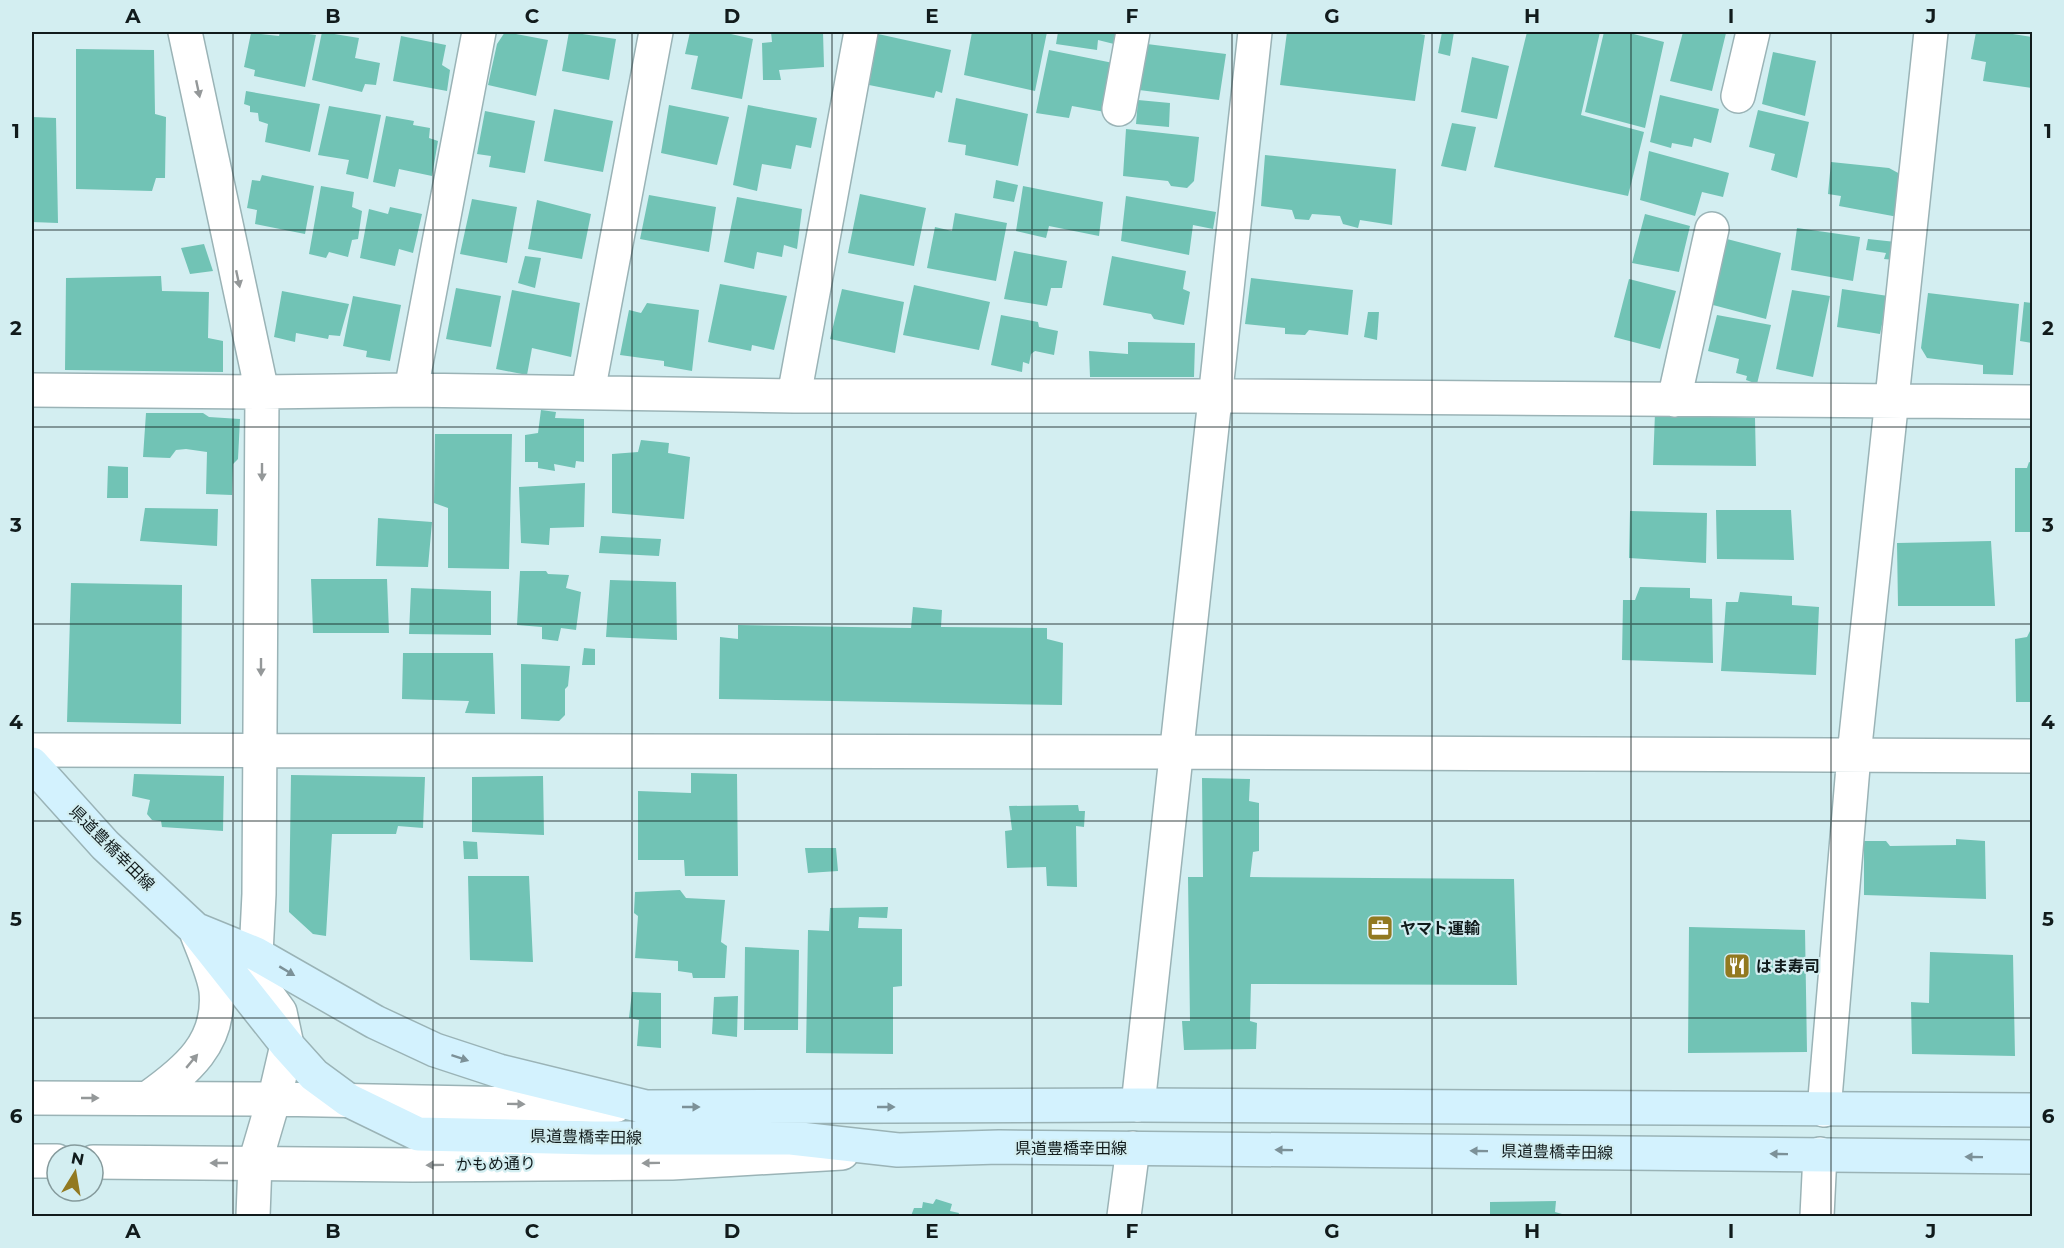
<svg xmlns="http://www.w3.org/2000/svg" width="2064" height="1248" font-family="Montserrat,'Noto Sans JP',sans-serif">
<style>
.building{fill:#71c3b5}
.lines{fill:none;stroke-linecap:round;stroke-linejoin:round}
.minor-casing{stroke:#9ab3b6;stroke-width:36}
.tertiary-casing{stroke:#9ab3b6;stroke-width:36}
.secondary-casing{stroke:#9ab3b6;stroke-width:36}
.minor{stroke:#fff;stroke-width:33}
.tertiary{stroke:#fff;stroke-width:33}
.secondary{stroke:#d3f2fe;stroke-width:33}
.oneway{fill:#949899}
.oneway2{fill:#7c9198}
.grid{fill:none;stroke:#111b1c;stroke-width:1.5;stroke-opacity:0.55}
.labels{text-anchor:middle;dominant-baseline:central;stroke-width:4.5;stroke-linejoin:round;paint-order:stroke}
.street-label{font-size:16px;fill:#111b1c;stroke:#d3eef1}
.poi-label{font-size:16px;font-weight:bold;fill:#111b1c;stroke:#d3eef1;text-anchor:start}
.neatline{fill:none;stroke:#111b1c;stroke-width:2}
.grid-label{font-size:20px;text-anchor:middle;font-weight:bold;fill:#111b1c}
</style>
<rect width="100%" height="100%" fill="#d3eef1"/>
<path class="building" d="M280 32H294L316 35 305 87 254 76 255 70 244 67 251 33 279 36Z
M322 32 359 38 355 58 380 63 376 85 365 84 362 92 312 80Z
M505 32 548 40 536 96 488 85 497 44Z
M569 32 616 39 609 80 562 71Z
M690 32H722L753 39 742 99 691 89 698 56 685 54Z
M771 32H823L824 67 779 70 781 80H763L762 43 772 42Z
M972 32H1047L1035 91 964 75Z
M1058 32H1116L1114 44 1098 40 1097 50 1056 44Z
M1287 32H1410L1425 35 1415 101 1280 85Z
M1442 32H1454L1450 56 1438 53Z
M1527 32H1600L1581 115 1644 132 1628 196 1494 167Z
M1604 32H1626L1664 42 1645 128 1585 112Z
M1683 32 1726 33 1712 91 1670 81Z
M1976 32H2000L2032 37V88L1983 81 1986 62 1971 59Z
M878 34 951 50 942 93 936 91 934 98 869 85Z
M401 36 446 45 442 65 450 70 447 91 393 81Z
M1147 44 1226 54 1219 100 1139 90Z
M76 49 154 50 155 114 166 117 165 178H156L152 191 76 189Z
M1049 50 1118 64 1105 112 1072 106 1069 118 1036 113Z
M1773 52 1816 61 1805 116 1762 104Z
M1472 57 1509 66 1497 119 1461 112Z
M246 91 320 104 310 152 265 142 268 124 259 121 258 113 250 112V106L244 104Z
M1660 95 1719 109 1711 143 1694 138 1692 147 1672 143 1671 148 1650 142Z
M956 98 1028 114 1018 166 965 155 966 145 948 142Z
M1138 100 1170 103 1169 127 1136 124Z
M669 105 729 117 717 165 661 153Z
M748 105 817 118 811 148 796 145 791 169 762 164 757 191 733 185Z
M329 106 381 115 368 179 346 174 349 160 318 155Z
M554 109 613 121 603 172 544 161Z
M1758 110 1809 122 1797 178 1771 170 1775 154 1749 147Z
M485 111 535 121 525 173 489 167 491 156 477 154Z
M386 116 414 121 413 125 430 128 429 138 438 141 432 176 399 169 395 187 373 182Z
M32 117 56 118 58 223 32 222Z
M1452 123 1476 127 1466 171 1441 166Z
M1126 129 1199 137 1194 181 1187 188 1171 186 1168 181 1123 176Z
M1649 151 1729 173 1723 197 1702 192 1695 216 1640 200Z
M1265 155 1396 169 1392 225 1360 220 1358 228 1343 224 1340 216 1312 214 1309 220 1295 219 1292 210 1261 206Z
M1831 162 1889 168 1900 174 1898 217 1839 206 1841 196 1828 194Z
M262 175 314 186 305 234 255 224 257 210 247 208 252 180 260 181Z
M996 180 1018 185 1014 202 993 198Z
M321 186 354 192 352 207 362 211 358 239 352 240 348 257 329 252 326 258 309 254Z
M1023 186 1103 202 1099 236 1049 226 1046 238 1016 231Z
M860 194 926 208 914 266 848 253Z
M649 195 716 207 709 252 640 239Z
M1126 196 1216 212 1213 229 1193 225 1189 255 1121 241Z
M737 197 802 209 797 249 784 245 782 257 757 252 754 269 724 262Z
M472 199 517 207 507 263 460 254Z
M537 200 591 214 582 259 528 249Z
M390 207 422 214 413 253 399 249 395 266 360 258 369 209 388 214Z
M955 213 1007 223 996 281 927 268 935 227 952 231Z
M1645 214 1690 226 1679 272 1632 263Z
M1797 228 1860 237 1853 281 1791 270Z
M1727 239 1781 253 1766 319 1713 305Z
M1868 239 1896 242 1894 260 1884 259 1886 253 1866 250Z
M204 244 213 271 190 274 181 248Z
M1014 251 1067 261 1062 288H1051L1047 306 1004 299Z
M525 256 541 258 535 288 518 283Z
M1112 256 1186 271 1183 289 1190 292 1184 325 1154 319 1151 314 1103 305Z
M161 276 162 291 209 292 208 338 223 341V372L65 370 66 278Z
M1251 278 1353 290 1348 335 1309 330 1305 335 1285 334V328L1245 324Z
M1629 279 1676 291 1660 349 1614 337Z
M720 284 787 296 774 350 752 345 751 351 708 342Z
M914 285 990 302 979 350 903 335Z
M456 288 501 296 491 347 446 339Z
M842 289 904 302 895 353 830 339Z
M1842 289 1888 296 1880 334 1837 327Z
M512 290 580 303 571 357 532 348 527 375 496 369Z
M1792 290 1830 296 1813 377 1776 369Z
M282 291 349 304 340 336 329 335 328 339 296 333 295 342 274 337Z
M1928 293 2019 304 2013 375 1983 374V365L1927 358 1921 348Z
M353 296 401 305 390 361 366 357 367 351 343 346Z
M2024 302 2032 303V343L2020 341Z
M647 303 699 310 692 371 664 366V361L620 355 629 310 641 313Z
M1368 312H1379L1377 340 1364 337Z
M1001 315 1038 322 1039 327 1058 331 1054 355 1035 351 1031 354 1029 364 1023 362 1022 372 991 365Z
M1717 315 1771 325 1757 384 1746 380 1747 376 1736 373 1739 359 1708 351Z
M1128 342 1195 343 1194 377H1090L1089 351 1128 354Z
M541 410 556 412 555 418 584 419V462L576 461 575 468 554 464 555 471 538 468V462H525V435L538 433Z
M146 413H203L209 417 240 419 238 459 233 464 232 495 206 494 207 452 186 449 176 450 170 458 143 457Z
M1655 413 1755 418 1756 466 1653 465Z
M435 434H512L509 569 448 568V508L434 503Z
M641 440 669 443 668 453 690 457 684 519 612 513V454L638 452Z
M2029 462 2032 463V532H2015V468H2027Z
M108 466 128 467V498H107Z
M585 483 584 527 550 528 549 545 521 543 519 487Z
M145 508 218 509 217 546 140 541Z
M1716 510H1791L1794 560 1717 559Z
M1630 511 1707 513 1706 563 1629 558Z
M378 518 432 522 428 567 376 566Z
M601 536 661 539 659 556 599 553Z
M1991 541 1995 606H1898L1897 543Z
M520 571H546L548 574 569 575 566 588 581 592 576 630 561 628 558 641 542 639V627L517 625Z
M311 579H387L389 633H313Z
M610 580 676 582 677 640 606 637Z
M71 583 182 585 181 724 67 722Z
M1640 587 1690 588V598L1712 599 1713 663 1622 660 1623 600H1635Z
M411 588 491 591V635L409 634Z
M1740 592 1792 596V605L1819 607 1816 675 1721 671 1726 602H1738Z
M913 607 942 610 941 627 1047 628V639L1063 643 1062 705 719 699 720 637 738 639V625L911 628Z
M2030 631H2032V702H2016L2015 639 2027 637Z
M584 648 595 649V665H582Z
M403 653H493L495 714 465 713 469 701 402 699Z
M521 664 570 666 568 686 565 689V715L559 721 521 719Z
M691 773 737 774 738 876H685L684 860H638V791L691 793Z
M134 774 224 776 223 831 162 827 161 821 152 820 147 814 150 800 132 796Z
M291 775 425 777 423 828 398 826 396 834H332L326 936 313 934 289 912Z
M543 776 544 835 472 832V777Z
M1202 778 1250 779 1249 801 1259 803V851L1253 852 1250 877 1514 879 1517 985 1251 984 1250 1021 1257 1023 1256 1049 1184 1050 1182 1021H1190L1188 877H1203Z
M1078 805 1079 811H1085L1084 827 1076 826 1077 887 1047 886 1046 867 1007 868 1005 831 1012 830 1009 806Z
M1956 839 1985 841 1986 899 1864 895V841H1886L1890 846 1956 845Z
M463 841 477 842 478 859H464Z
M805 848H836L838 871 808 873Z
M468 876H529L533 962 470 960Z
M680 890 686 898 725 900 721 942 727 946 725 978H693L692 973 678 971V961L635 958 638 916 634 913 635 892Z
M888 907 887 918 859 917 858 928 902 929V986L893 987V1054L806 1053 808 930 829 931 830 908Z
M1689 927 1805 930 1807 1052 1688 1053Z
M745 947 799 950 798 1030H744Z
M1930 952 2013 955 2015 1056 1912 1054 1911 1002 1929 1003Z
M632 992 661 993V1048L637 1046 639 1020 629 1018Z
M738 996 737 1037 712 1034 714 997Z
M936 1199 952 1204 950 1211 959 1213 958 1216H911L914 1208H922L923 1202 933 1204Z
M1556 1201 1555 1212 1569 1216H1490V1202Z"/>
<g class="lines">
<defs>
<path id="minor" d="M185 32 262 392 259 894 256 954
M1738 96 1753 32
M1119 109 1133 32
M32 390 262 392 411 390 794 396H1235L2032 402
M411 390 479 32
M588 392 656 32
M794 396 861 32
M1674 400 1712 229
M32 750 1175 752 2032 756
M1138 1105 1255 32
M1824 1110 1854 755 1931 32
M253 1216 255 1163
M1124 1216 1133 1148
M1817 1216 1820 1154"/>
<path id="tertiary" d="M218 947 256 979 280 1012 287 1045 277 1088 255 1163
M32 1098 273 1099 615 1106
M148 1098C186 1071 221 1043 216 991 214 974 203 950 197 934
M32 1161H57
M93 1162 413 1165 672 1163 842 1153"/>
<path id="secondary" d="M32 764 105 845 195 929 287 1045 314 1075 348 1100 418 1134 594 1138H791L898 1150 999 1147 2032 1157
M197 930 256 954 375 1022 435 1050 499 1071 646 1107 1138 1105 2032 1110"/>
</defs>
<use href="#minor" class="minor-casing"/>
<use href="#tertiary" class="tertiary-casing"/>
<use href="#secondary" class="secondary-casing"/>
<use href="#minor" class="minor"/>
<use href="#tertiary" class="tertiary"/>
<use href="#secondary" class="secondary"/>
</g>
<defs><path id="oneway-solid" d="M-6-.8H1V-3.2L6.5 0L1 3.2V.8H-6Z" transform="scale(1.5)"/></defs>
<g class="oneway">
<use href="#oneway-solid" transform="translate(198 89) rotate(78)"/>
<use href="#oneway-solid" transform="translate(238 279) rotate(78)"/>
<use href="#oneway-solid" transform="translate(262 472) rotate(90)"/>
<use href="#oneway-solid" transform="translate(261 667) rotate(90)"/>
<use href="#oneway-solid" transform="translate(192 1061) rotate(-50)"/>
<use href="#oneway-solid" transform="translate(90 1098)"/>
<use href="#oneway-solid" transform="translate(516 1104) rotate(1)"/>
<use href="#oneway-solid" transform="translate(219 1163) rotate(180)"/>
<use href="#oneway-solid" transform="translate(651 1163) rotate(179)"/>
<use href="#oneway-solid" transform="translate(435 1165) rotate(179)"/>
</g>
<g class="oneway2">
<use href="#oneway-solid" transform="translate(287 971) rotate(31)"/>
<use href="#oneway-solid" transform="translate(460 1058) rotate(18)"/>
<use href="#oneway-solid" transform="translate(691 1107)"/>
<use href="#oneway-solid" transform="translate(886 1107)"/>
<use href="#oneway-solid" transform="translate(1284 1150) rotate(-179)"/>
<use href="#oneway-solid" transform="translate(1479 1151) rotate(-179)"/>
<use href="#oneway-solid" transform="translate(1779 1154) rotate(-179)"/>
<use href="#oneway-solid" transform="translate(1974 1157) rotate(-179)"/>
</g>
<path class="grid" d="M233 32V1216M433 32V1216M632 32V1216M832 32V1216M1032 32V1216M1232 32V1216M1432 32V1216M1631 32V1216M1831 32V1216M32 230H2032M32 427H2032M32 624H2032M32 821H2032M32 1018H2032"/>
<defs>
<symbol id="office-square" viewBox="-11 -11 22 22"><rect x="-9" y="-9" width="18" height="18" rx="4" fill="#927920" stroke="#d3eef1"/><path d="M-6-3h4V-5.5h4V-3h4V5H-6ZM-1-4.5V-3h2v-1.5ZM-6 0V1H6V0Z" fill="#fff"/></symbol>
<symbol id="restaurant-square" viewBox="-11 -11 22 22"><rect x="-9" y="-9" width="18" height="18" rx="4" fill="#927920" stroke="#d3eef1"/><path d="M-5-6h1v4h1v-4h1v4h1v-4h1v5L-1.5 .5V6h-2V.5L-5-1ZM5-6V6H3V1.5H1.5Q1.5-4 5-6Z" fill="#fff"/></symbol>
</defs>
<g fill-rule="evenodd">
<use href="#office-square" x="1365" y="913" width="30" height="30"/>
<use href="#restaurant-square" x="1722" y="951" width="30" height="30"/>
</g>
<g class="labels">
<g class="street-label">
<text transform="translate(112 848) rotate(45)">県道豊橋幸田線</text>
<text transform="translate(586 1137) rotate(1)">県道豊橋幸田線</text>
<text x="1071" y="1148">県道豊橋幸田線</text>
<text transform="translate(1557 1152) rotate(1)">県道豊橋幸田線</text>
<text transform="translate(496 1164) rotate(-1)">かもめ通り</text>
</g>
<g class="poi-label">
<text x="1400" y="928">ヤマト運輸</text>
<text x="1756" y="966">はま寿司</text>
</g>
</g>
<rect width="2064" height="1248" fill="none" stroke="#d3eef1" stroke-width="66"/>
<g transform="translate(75 1173) rotate(11)"><circle r="28" fill="#d3eef1" stroke="#859a9c" stroke-width="1.5"/>
<path d="M0-4.5L10 22L0 15L-10 22Z" fill="#927920"/>
<text y="-9" font-size="16" font-weight="bold" text-anchor="middle" fill="#111b1c">N</text>
</g>
<rect x="33" y="33" width="1998" height="1182" class="neatline"/>
<g class="grid-label">
<text x="133" y="23">A</text>
<text x="333" y="23">B</text>
<text x="532" y="23">C</text>
<text x="732" y="23">D</text>
<text x="932" y="23">E</text>
<text x="1132" y="23">F</text>
<text x="1332" y="23">G</text>
<text x="1532" y="23">H</text>
<text x="1731" y="23">I</text>
<text x="1931" y="23">J</text>
<text x="16" y="138">1</text>
<text x="2048" y="138">1</text>
<text x="16" y="335">2</text>
<text x="2048" y="335">2</text>
<text x="16" y="532">3</text>
<text x="2048" y="532">3</text>
<text x="16" y="729">4</text>
<text x="2048" y="729">4</text>
<text x="16" y="926">5</text>
<text x="2048" y="926">5</text>
<text x="16" y="1123">6</text>
<text x="2048" y="1123">6</text>
<text x="133" y="1238">A</text>
<text x="333" y="1238">B</text>
<text x="532" y="1238">C</text>
<text x="732" y="1238">D</text>
<text x="932" y="1238">E</text>
<text x="1132" y="1238">F</text>
<text x="1332" y="1238">G</text>
<text x="1532" y="1238">H</text>
<text x="1731" y="1238">I</text>
<text x="1931" y="1238">J</text>
</g>
</svg>
